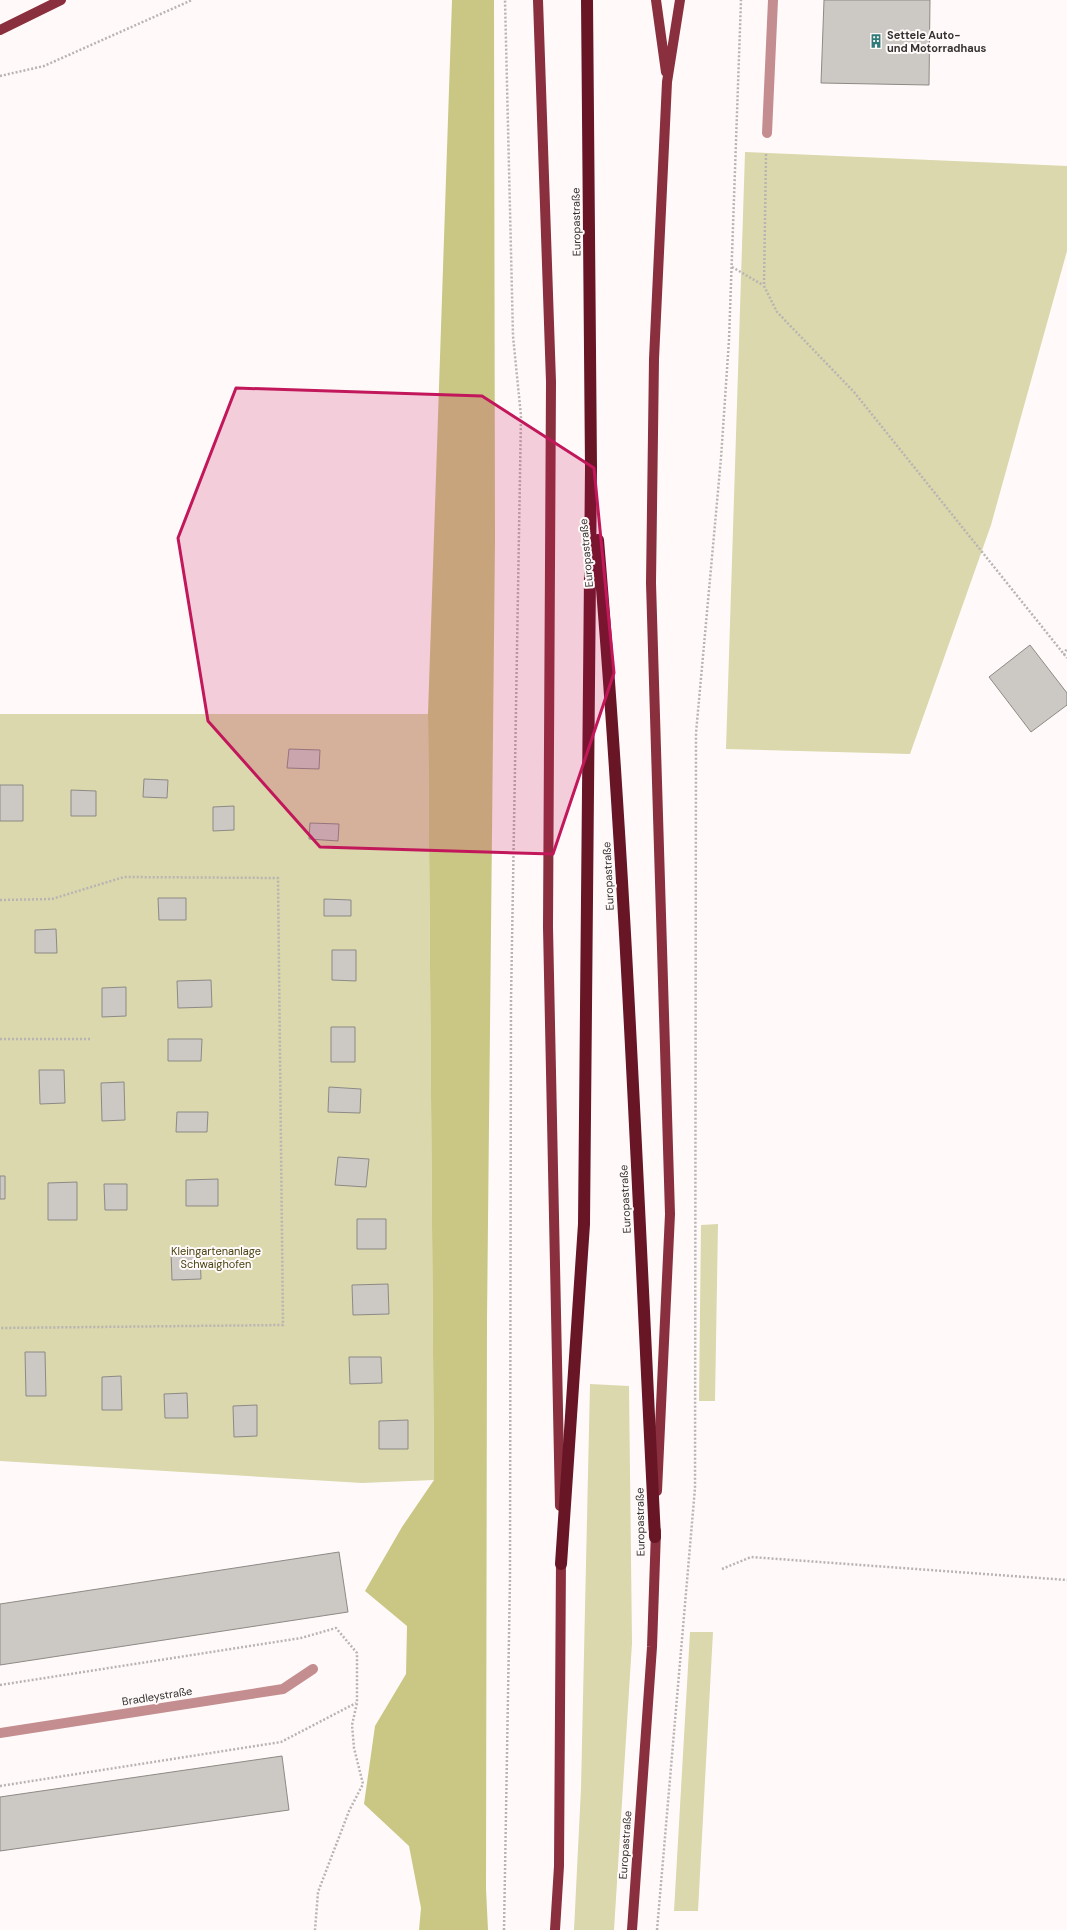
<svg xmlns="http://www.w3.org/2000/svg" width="1067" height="1930" font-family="'DM Sans',sans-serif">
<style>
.green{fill:#dad8ac}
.forest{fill:#cac785}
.building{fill:#ccc8c4;stroke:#8d8a86}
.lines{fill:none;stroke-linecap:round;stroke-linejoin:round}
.path{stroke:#b8b4b3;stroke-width:2.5;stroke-dasharray:2 2;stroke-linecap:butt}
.minor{stroke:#c48e91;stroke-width:10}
.major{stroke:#8a2f3d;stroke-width:10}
.highway{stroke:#681526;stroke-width:12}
.marked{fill:#c2185b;fill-opacity:0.2;stroke:#c2185b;stroke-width:3;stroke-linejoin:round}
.labels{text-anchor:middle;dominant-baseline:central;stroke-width:4;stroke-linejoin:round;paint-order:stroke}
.poi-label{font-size:11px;font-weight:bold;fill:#353332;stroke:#fffaf9;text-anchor:start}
.street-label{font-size:11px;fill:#353332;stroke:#fffaf9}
.park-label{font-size:11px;fill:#484412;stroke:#fffaf9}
</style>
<rect width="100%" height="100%" fill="#fffaf9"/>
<path class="green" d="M745 152 1067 166V251L991 525 910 754 726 749Z
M0 714H428L434 1480 362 1483 0 1461Z
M718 1224 715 1401H699L701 1225Z
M590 1384 629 1386 632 1643 614 1930H574L581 1788Z
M690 1632H713L698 1911H674Z"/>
<path class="forest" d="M452 0H494L495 540 487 1321 486 1889 488 1930H419L421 1908 409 1846 364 1804 375 1726 406 1674 407 1626 365 1591 402 1527 434 1480 428 714Z"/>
<path class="building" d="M824 0H930L929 85 821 83Z
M1030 645 1067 693V705L1031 732 989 677Z
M289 749 320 750 319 769 287 768Z
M144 779 168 780 167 798 143 797Z
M0 785H23V821H0Z
M71 790 96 791V816H71Z
M234 806V830L213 831V807Z
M310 823 339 824 338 841 309 839Z
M158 898H186V920H159Z
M324 899 351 900V916H324Z
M56 929 57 953H35V930Z
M332 950H356V981L332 980Z
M211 980 212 1007 178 1008 177 981Z
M126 987V1016L102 1017V988Z
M331 1027H355V1062H331Z
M168 1039H202L201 1061H168Z
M39 1070H64L65 1103 40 1104Z
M124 1082 125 1120 102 1121 101 1083Z
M329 1087 361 1089 360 1113 328 1112Z
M177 1112H208L207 1132H176Z
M338 1157 369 1159 366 1187 335 1185Z
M0 1176H5V1199H0Z
M218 1179V1206H186V1180Z
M77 1182V1220H48V1183Z
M104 1184H127V1210H105Z
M357 1219H386V1249H357Z
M171 1252H200L201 1279 172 1280Z
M388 1284 389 1314 353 1315 352 1285Z
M25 1352H45L46 1396H26Z
M349 1357H381L382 1383 350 1384Z
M121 1376 122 1410H102V1377Z
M187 1393 188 1418H165L164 1394Z
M257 1405V1436L234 1437 233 1406Z
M408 1420V1449H379V1421Z
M339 1552 348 1612 0 1665V1604Z
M282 1756 289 1810 0 1851V1797Z"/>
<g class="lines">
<path class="path" d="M0 76 44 66 192 0
M766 154 764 286 777 312 854 392 1067 658
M732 267 763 285
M1064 655 1067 648
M0 900 52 899 124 877 278 878 283 1325 0 1328
M0 1039H92
M722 1569 751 1557 1067 1580
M0 1685 301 1638 336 1628 357 1653V1703L352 1725 354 1748 363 1784 349 1811 318 1892 315 1930
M0 1786 281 1742 356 1703
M504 1930 510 1578 511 1001 521 416 513 336 505 0
M657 1930 695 1488 696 733 721 458 729 340 741 0"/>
<path class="minor" d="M767 133 773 0
M0 1733 283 1689 313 1669"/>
<path class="major" d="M538 0 551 382 548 927 560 1506
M656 0 666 72
M0 30 61 0
M657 1491 670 1214 651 583 654 359 667 82 680 0
M555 1930 559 1866 561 1558
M632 1930 652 1647 656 1531"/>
<path class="highway" d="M598 540C626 872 638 1204 655 1537
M561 1564 584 1224 591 467 587 0"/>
</g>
<path class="marked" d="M236 388 482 396 594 468 614 673 553 854 320 847 208 721 178 538Z"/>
<defs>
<symbol id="building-bare" viewBox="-9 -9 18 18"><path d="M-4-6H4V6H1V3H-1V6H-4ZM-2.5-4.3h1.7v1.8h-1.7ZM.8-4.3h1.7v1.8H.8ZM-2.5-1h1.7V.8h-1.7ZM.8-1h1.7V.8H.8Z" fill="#307a7a" stroke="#fffaf9" stroke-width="2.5" paint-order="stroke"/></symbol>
</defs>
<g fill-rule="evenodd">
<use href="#building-bare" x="866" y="31" width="20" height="20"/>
</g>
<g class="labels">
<g class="poi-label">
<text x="887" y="35">Settele Auto-<tspan x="887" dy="13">und Motorradhaus</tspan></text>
</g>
<g class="street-label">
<text transform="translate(576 222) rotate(-91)">Europastraße</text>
<text transform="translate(586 553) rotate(-95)">Europastraße</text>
<text transform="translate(608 876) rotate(-93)">Europastraße</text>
<text transform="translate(625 1199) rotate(-93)">Europastraße</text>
<text transform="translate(640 1522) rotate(-91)">Europastraße</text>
<text transform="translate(157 1696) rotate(-9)">Bradleystraße</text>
<text transform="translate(625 1845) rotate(-86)">Europastraße</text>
</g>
<g class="park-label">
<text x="216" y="1251">Kleingartenanlage<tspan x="216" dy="13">Schwaighofen</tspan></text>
</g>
</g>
</svg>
